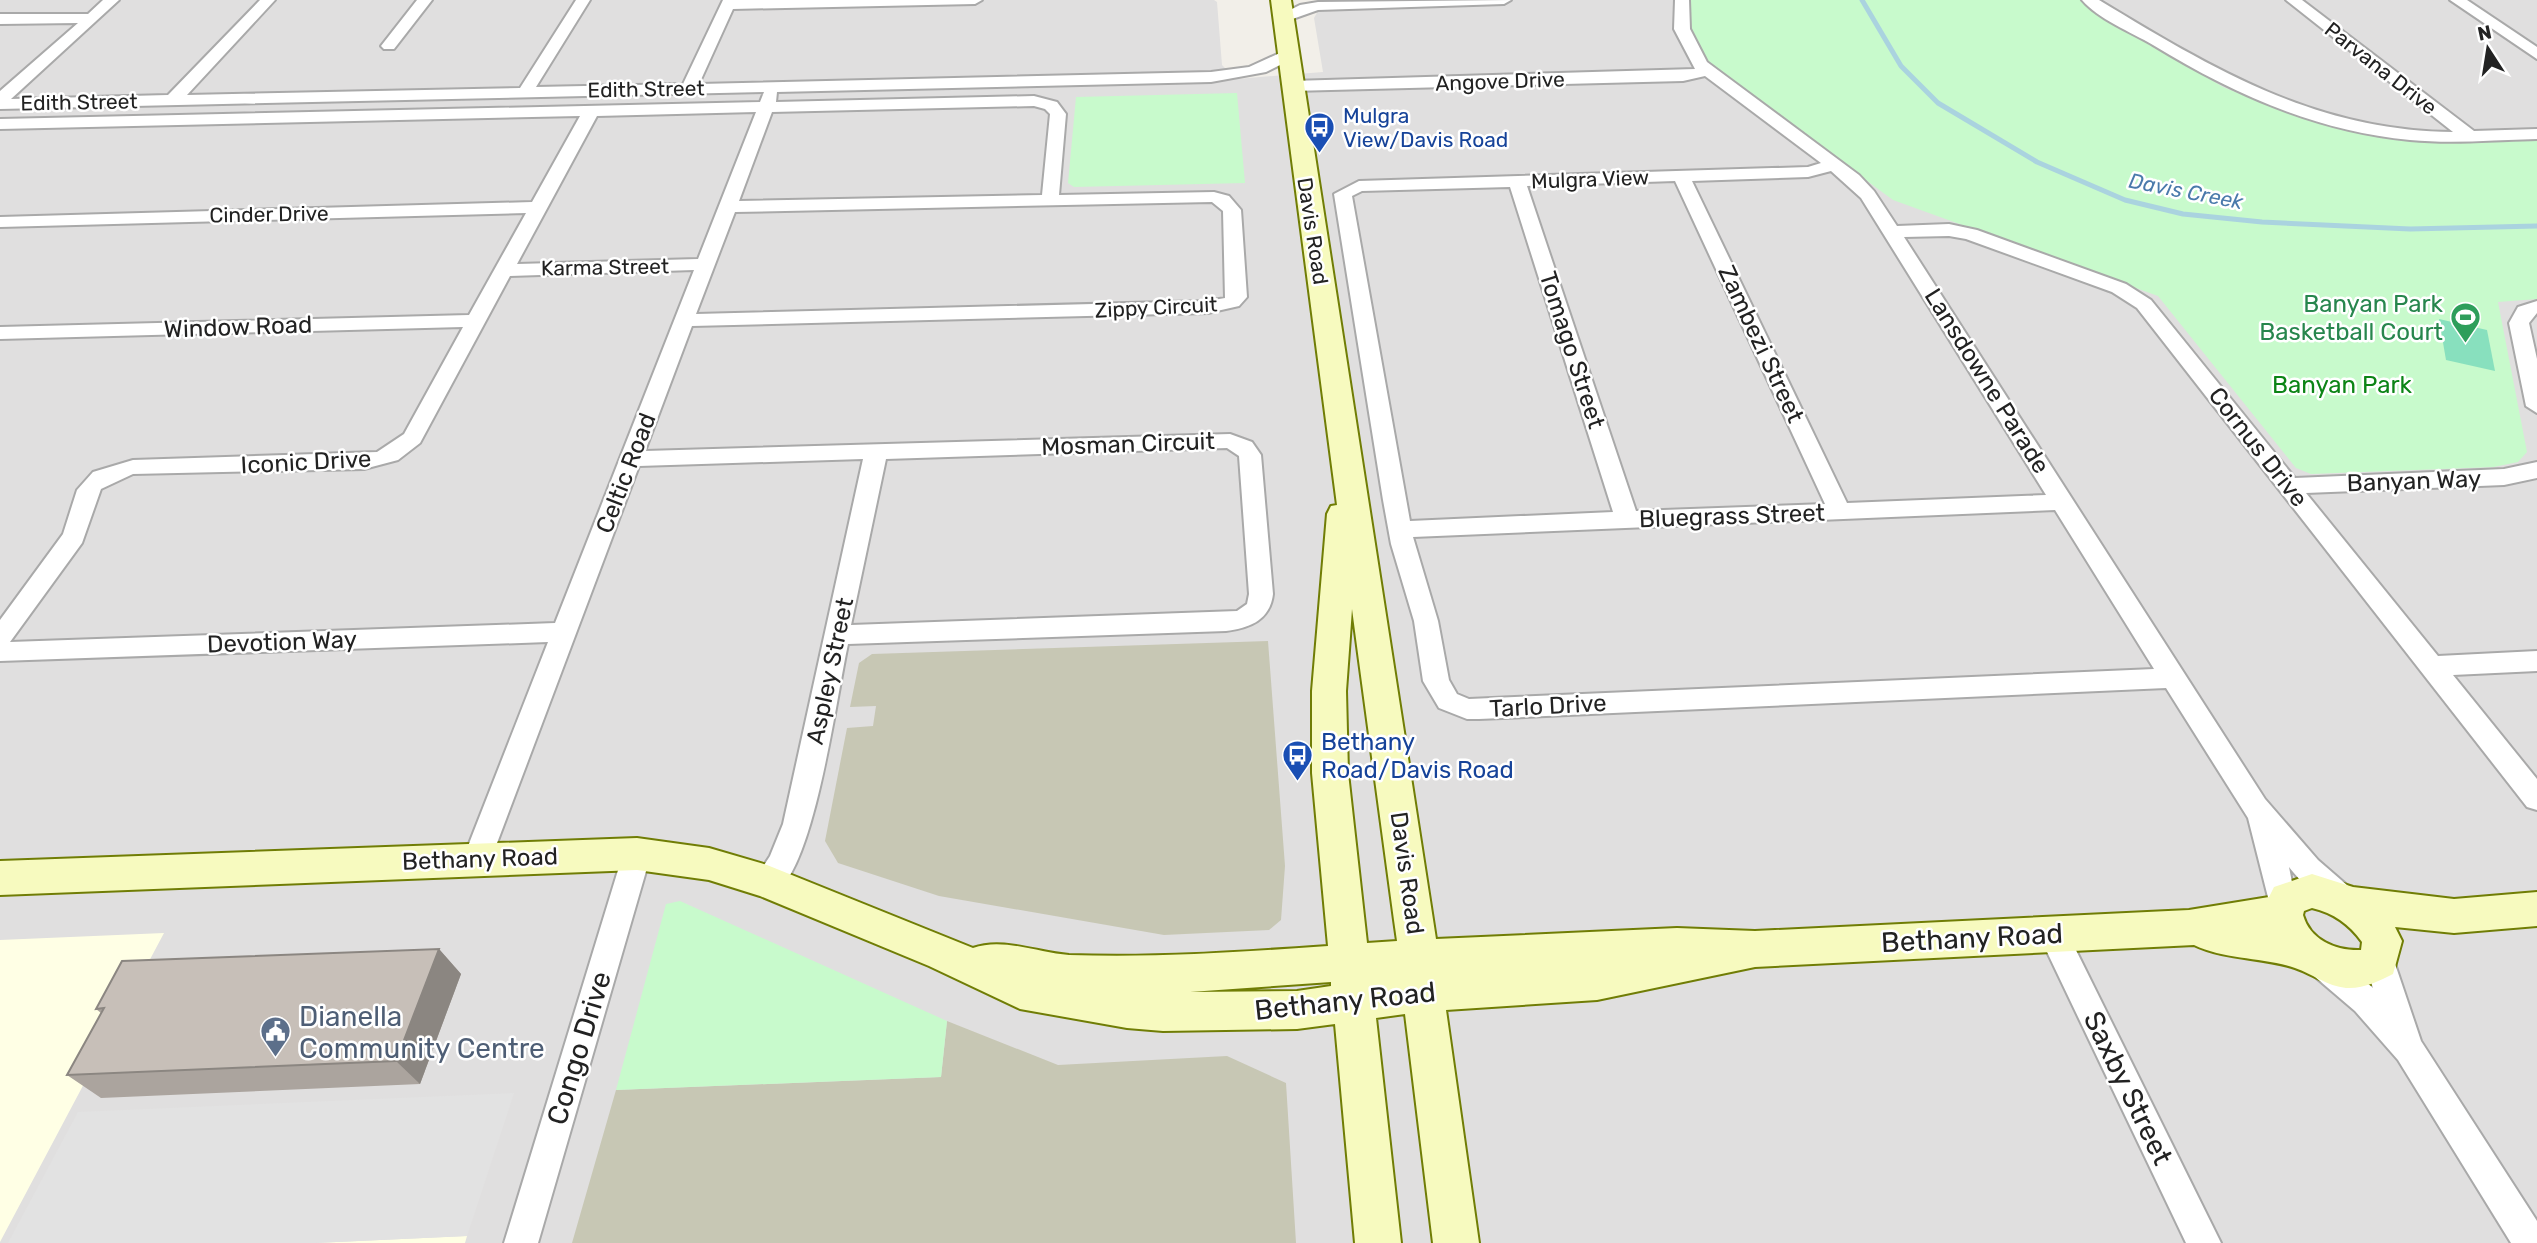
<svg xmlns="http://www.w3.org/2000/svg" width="2537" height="1243" font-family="Rubik,sans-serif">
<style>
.residential{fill:#e0dfdf}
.education{fill:#ffffe5}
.construction{fill:#c7c7b4}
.park{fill:#c8facc}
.pitch{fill:#88e0be}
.parking{fill:#e2e2e2}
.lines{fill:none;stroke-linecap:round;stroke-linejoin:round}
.stream{stroke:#aad3df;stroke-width:5}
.street-casing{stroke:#a9a9a9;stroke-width:4}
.secondary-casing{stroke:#707d05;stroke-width:4}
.street{fill:#fff;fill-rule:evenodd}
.secondary{fill:#f7fabf;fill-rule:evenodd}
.wall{fill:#aba49e}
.shaded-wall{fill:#8b8681}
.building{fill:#c7bfb8;stroke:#8b8681;stroke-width:2}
.labels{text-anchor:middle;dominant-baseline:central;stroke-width:5;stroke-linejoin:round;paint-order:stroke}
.far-street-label{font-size:21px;fill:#222;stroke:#fff}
.far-transit-label{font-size:21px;fill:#164399;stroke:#fff;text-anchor:start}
.far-water-label{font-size:21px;font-style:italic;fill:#4a7aab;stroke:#fff}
.leisure-label{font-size:24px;fill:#27864d;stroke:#fff;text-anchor:end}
.street-label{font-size:24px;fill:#222;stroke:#fff}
.park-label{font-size:24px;fill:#0c8416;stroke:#fff}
.transit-label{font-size:24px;fill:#164399;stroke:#fff;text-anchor:start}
.near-street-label{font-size:28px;fill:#222;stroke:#fff}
.near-service-label{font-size:28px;fill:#4e5e75;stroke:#fff;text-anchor:start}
</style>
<rect width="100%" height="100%" fill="#f2efe9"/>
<path class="residential" d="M0 0H1214L1217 2 1222 65 1236 79 1323 72 1314 18 1324 0H2537V1243H0Z"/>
<path class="education" d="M164 933 0 1242V940Z
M467 1236 465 1243H315Z"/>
<path class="construction" d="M1268 641 1285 866 1281 920 1269 930 1164 935 939 896 838 863 825 841 847 728 873 726 876 706 850 707 859 663 872 654Z
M947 1021 1058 1065 1227 1056 1286 1083 1296 1243H572L616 1090 941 1077Z"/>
<path class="park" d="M1690 0H2081L2223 87 2293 115 2342 129 2414 140 2537 139V299L2498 302 2527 452 2518 462 2494 467 2311 474 2296 468 2158 296 1893 200 1705 62 1689 30Z
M1237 93 1245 183 1074 187 1068 183 1076 97Z
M680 901 947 1021 941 1077 616 1090 666 904Z"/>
<path class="pitch" d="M2439 319 2487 330 2495 371 2446 360Z"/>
<path class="parking" d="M514 1093 467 1236 315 1243H8L78 1112Z"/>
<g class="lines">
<path class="stream" d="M1862 0 1901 66 1938 103 2037 162 2125 200 2183 214 2262 222 2410 229 2537 226"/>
<defs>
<path id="street" d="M103 0H119L11 99 168 95 260 0H275L187 95 520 88 576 0H590L536 87 683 84 723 0H982L975 4 733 9 699 84 1211 72 1249 67 1282 52H1294V58L1266 72 1211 82 777 92 776 102 1034 96 1057 102 1066 114 1059 195 1214 192 1229 196 1241 210 1247 297 1239 306 1208 313 692 326 645 451 1230 434 1252 442 1261 455 1273 594C1270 620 1250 628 1226 631L848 644C837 694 815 863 777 891 770 896 764 893 757 891L753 882 770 856 783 824 863 459 639 466 491 859 487 868 477 871 467 868 463 859 548 642 0 661V620L63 534 77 490 93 472 133 460 377 452 404 434 463 327 0 339V327L469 315 526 213 0 227V217L532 202 580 116 0 129V119L760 102 764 92 0 109V91L78 23 0 24V14H88ZM1034 106 1045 109 1050 114 1042 195 739 201 772 112ZM756 112 698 259 517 264 597 116ZM1212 202 1223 211 1225 298 1208 301 696 314 735 212ZM694 270 555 623 10 642 82 543 101 489 133 474 364 469 398 460 420 443 510 276ZM1227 448 1239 456 1249 594 1247 604 1237 611 851 625 886 459Z
M417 0H432L394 49H384L381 46Z
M1511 0 1504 4 1318 10 1284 22 1276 17 1300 5 1318 2Z
M1675 0H1689L1690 29 1707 62 1859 175 1874 191 1897 226 1949 224 1977 230 2126 284 2151 300 2295 478 2504 469 2537 462V478L2504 485 2306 493 2438 656 2537 651V671L2453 675 2537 779V810L2527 807 2137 308 2112 292 1966 239 1949 236 1904 237 2265 799 2318 860 2348 886 2352 895 2348 904C2326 912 2303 884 2289 867L2297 908 2293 917 2283 921 2273 917 2248 818 2166 688 1479 719H1467L1439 708 1423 681 1414 621 1391 544 1383 500 1334 194 1359 181 1808 167 1821 163 1705 76 1683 81 1292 91 1284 86 1292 81 1695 69 1674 29ZM1831 171 1861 198 2046 495 1847 503 1692 181 1808 177ZM1675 181 1825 504 1636 511 1527 186ZM1510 187 1613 512 1410 521 1352 196 1362 191ZM2055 510 2154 669 1469 699 1457 694 1449 680 1438 621 1413 537Z
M2082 0H2099C2213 69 2316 131 2453 132L2286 0H2302L2474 131 2537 129V139C2495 140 2452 144 2410 140 2316 131 2233 94 2153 45 2131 32 2098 19 2082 0Z
M2450 0H2467L2537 47V59Z
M2537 301V313L2529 323 2537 359V413L2526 406 2509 323 2518 307Z
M637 842 647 846 651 854 538 1243H504L623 854 627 846Z
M2053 920 2063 924 2221 1243H2186L2038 933 2043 924Z
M2379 948 2390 951 2394 961 2421 1041 2537 1221V1243H2511L2398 1060 2355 1011 2314 976 2310 966 2314 956 2325 952 2336 956 2373 988 2364 961 2368 951Z"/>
<path id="secondary" d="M1271 0H1291L1436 939 1677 928 1755 931 2189 910 2269 897 2274 887 2312 874 2353 887 2454 899 2537 892V926L2454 933 2395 927 2402 941 2393 974C2379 981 2364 989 2346 988 2327 986 2313 974 2295 968 2263 957 2225 960 2194 945L1755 967 1597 1000 1446 1010 1479 1243H1433L1405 1014 1376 1018 1401 1243H1355L1335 1024 1297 1029 1163 1031 1127 1028 1020 1009 929 966 760 896 709 880 637 870 0 895V861L637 838 709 848 767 865 973 948C1003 937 1038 953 1069 955 1156 958 1241 952 1328 946L1312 773V691L1327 514 1331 506 1337 505ZM1352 609 1394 920 1397 941 1367 943 1348 773 1346 691ZM2312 908C2334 913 2349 924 2362 942L2361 950C2336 951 2310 940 2303 915L2304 911ZM1331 982V986L1297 991 1190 992Z"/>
</defs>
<use href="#street" class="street-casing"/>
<use href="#secondary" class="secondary-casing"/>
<use href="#street" class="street"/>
<use href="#secondary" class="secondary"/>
</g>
<path class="wall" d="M439 949 461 974 420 1084 101 1098 67 1075 101 1013 96 1009Z"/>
<path class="shaded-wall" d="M439 949 461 974 420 1084 396 1061Z"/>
<path class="building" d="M439 949 396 1061 67 1075 104 1008 96 1009 122 961Z"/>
<defs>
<symbol id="bus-pin" viewBox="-11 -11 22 30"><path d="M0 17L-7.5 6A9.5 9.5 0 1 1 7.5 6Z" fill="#1a4fb4" stroke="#fff"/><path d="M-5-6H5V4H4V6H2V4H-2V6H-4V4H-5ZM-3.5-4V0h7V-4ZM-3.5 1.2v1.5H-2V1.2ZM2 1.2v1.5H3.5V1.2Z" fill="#fff"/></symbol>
<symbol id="stadium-pin" viewBox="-11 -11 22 30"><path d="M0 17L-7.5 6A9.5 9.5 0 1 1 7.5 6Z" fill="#2e9e5b" stroke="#fff"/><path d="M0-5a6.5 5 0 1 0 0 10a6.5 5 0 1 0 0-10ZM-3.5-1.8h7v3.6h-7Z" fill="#fff"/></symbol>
<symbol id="civic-pin" viewBox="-11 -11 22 30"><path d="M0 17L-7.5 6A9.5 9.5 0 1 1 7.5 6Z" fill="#5c6f8a" stroke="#fff"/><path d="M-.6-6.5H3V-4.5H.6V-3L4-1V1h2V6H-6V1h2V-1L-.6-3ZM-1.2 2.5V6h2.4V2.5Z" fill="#fff"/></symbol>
</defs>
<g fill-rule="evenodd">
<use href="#bus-pin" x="1302" y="110" width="35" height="47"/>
<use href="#stadium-pin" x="2448" y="300" width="35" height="47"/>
<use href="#bus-pin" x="1280" y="738" width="35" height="47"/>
<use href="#civic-pin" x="258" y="1014" width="35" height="47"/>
</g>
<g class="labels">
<g class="far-street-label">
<text transform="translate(2381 68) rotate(38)">Parvana Drive</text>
<text transform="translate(1500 81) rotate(-2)">Angove Drive</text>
<text transform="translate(646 89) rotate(-1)">Edith Street</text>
<text transform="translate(79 102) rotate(-1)">Edith Street</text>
<text transform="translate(1590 179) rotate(-2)">Mulgra View</text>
<text transform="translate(269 214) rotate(-1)">Cinder Drive</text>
<text transform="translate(1313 231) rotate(81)">Davis Road</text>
<text transform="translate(605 267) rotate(-1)">Karma Street</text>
<text transform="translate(1156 307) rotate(-3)">Zippy Circuit</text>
</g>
<g class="far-transit-label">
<text x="1343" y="115">Mulgra<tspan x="1343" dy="24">View/Davis Road</tspan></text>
</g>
<g class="far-water-label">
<text transform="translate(2186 191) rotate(11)">Davis Creek</text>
</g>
<g class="leisure-label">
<text x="2443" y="304">Banyan Park<tspan x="2443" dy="28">Basketball Court</tspan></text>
</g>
<g class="street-label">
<text transform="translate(238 327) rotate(-2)">Window Road</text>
<text transform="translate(1761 344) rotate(65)">Zambezi Street</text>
<text transform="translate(1572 350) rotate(72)">Tomago Street</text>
<text transform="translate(1987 381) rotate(58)">Lansdowne Parade</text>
<text transform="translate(1128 444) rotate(-2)">Mosman Circuit</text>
<text transform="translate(2258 447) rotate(52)">Cornus Drive</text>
<text transform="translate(306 462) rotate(-3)">Iconic Drive</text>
<text transform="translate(626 473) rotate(-69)">Celtic Road</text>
<text transform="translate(2414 481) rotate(-2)">Banyan Way</text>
<text transform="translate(1732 516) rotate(-2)">Bluegrass Street</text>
<text transform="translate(282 642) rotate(-2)">Devotion Way</text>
<text transform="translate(830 671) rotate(-78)">Aspley Street</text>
<text transform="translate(1548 706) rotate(-3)">Tarlo Drive</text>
<text transform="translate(480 859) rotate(-2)">Bethany Road</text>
<text transform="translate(1407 873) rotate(82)">Davis Road</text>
</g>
<g class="park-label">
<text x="2342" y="385">Banyan Park</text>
</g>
<g class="transit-label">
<text x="1321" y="742">Bethany<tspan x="1321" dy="28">Road/Davis Road</tspan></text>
</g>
<g class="near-street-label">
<text transform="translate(1972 938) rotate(-3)">Bethany Road</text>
<text transform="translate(1345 1001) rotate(-6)">Bethany Road</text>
<text transform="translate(579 1048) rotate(-73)">Congo Drive</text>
<text transform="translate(2128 1088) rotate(64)">Saxby Street</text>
</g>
<g class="near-service-label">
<text x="299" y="1016">Dianella<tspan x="299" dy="32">Community Centre</tspan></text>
</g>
</g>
<g transform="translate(2488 49) rotate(348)" stroke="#ffffff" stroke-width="5" paint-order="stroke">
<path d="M0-5L12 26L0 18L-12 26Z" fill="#222222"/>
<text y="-10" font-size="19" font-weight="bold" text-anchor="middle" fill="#222222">N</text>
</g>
</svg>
